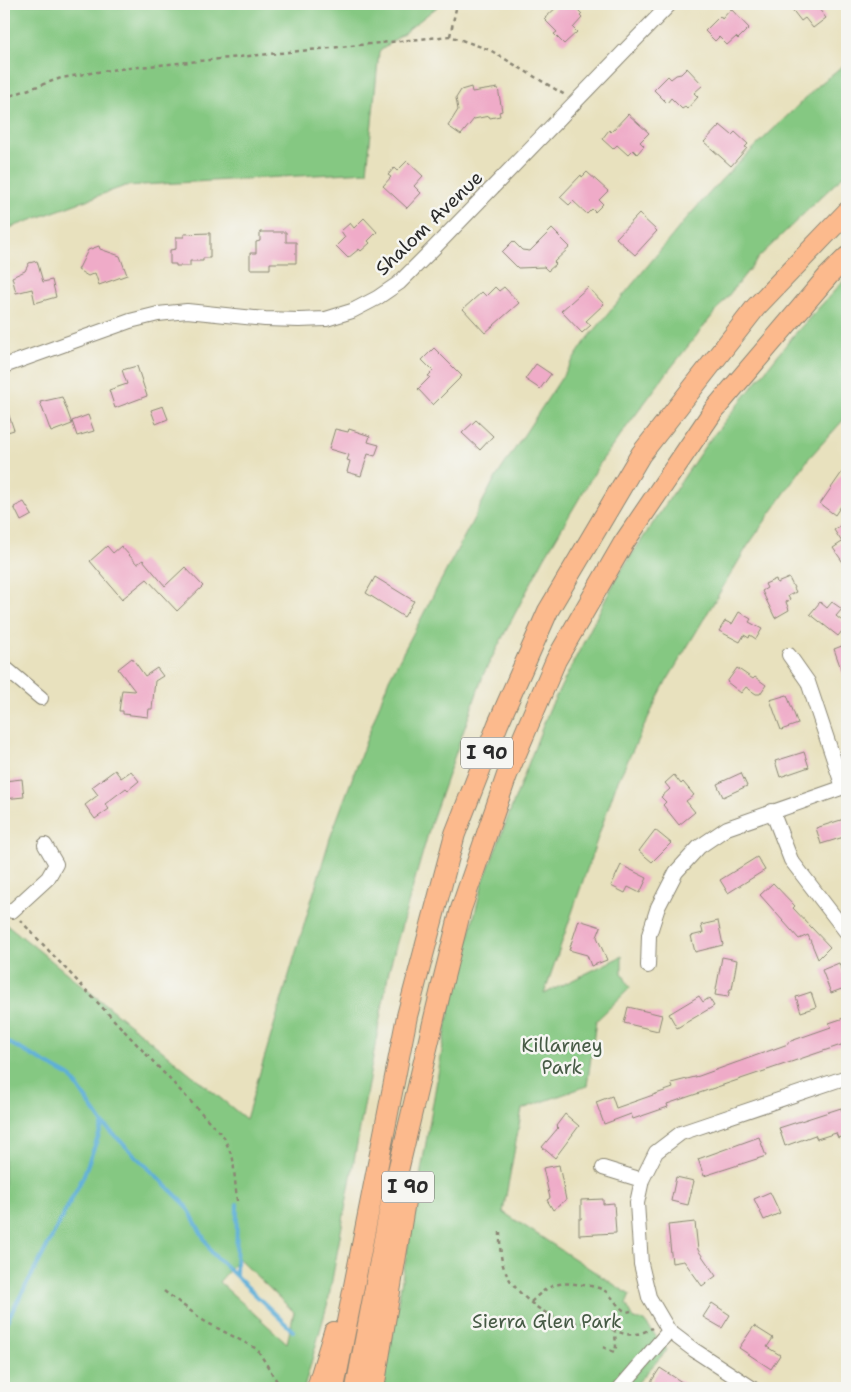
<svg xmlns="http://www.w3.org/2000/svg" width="851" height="1392" font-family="'Shantell Sans',sans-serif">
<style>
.green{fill:#85c882;stroke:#587a56;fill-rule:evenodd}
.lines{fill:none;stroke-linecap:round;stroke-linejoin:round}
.stream{stroke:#5dafd8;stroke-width:4}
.building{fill:#efabc8}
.minor-casing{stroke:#8a8674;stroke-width:16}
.highway-casing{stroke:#8a8674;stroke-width:22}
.path{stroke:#8a8674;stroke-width:2.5;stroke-dasharray:4 4;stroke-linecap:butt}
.minor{stroke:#fff;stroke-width:14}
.highway{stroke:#fcba8d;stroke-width:20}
.labels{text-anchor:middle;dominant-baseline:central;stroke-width:5;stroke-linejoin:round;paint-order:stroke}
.shield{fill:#f6f6f2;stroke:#686867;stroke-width:1}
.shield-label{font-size:18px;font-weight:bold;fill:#2b2b2b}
.street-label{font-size:19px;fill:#2b2b2b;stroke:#f6f6f2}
.park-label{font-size:19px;fill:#465a45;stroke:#f6f6f2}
</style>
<rect width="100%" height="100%" fill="#f6f6f2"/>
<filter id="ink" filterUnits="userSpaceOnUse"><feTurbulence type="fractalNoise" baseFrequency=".02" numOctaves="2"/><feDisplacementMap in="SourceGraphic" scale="10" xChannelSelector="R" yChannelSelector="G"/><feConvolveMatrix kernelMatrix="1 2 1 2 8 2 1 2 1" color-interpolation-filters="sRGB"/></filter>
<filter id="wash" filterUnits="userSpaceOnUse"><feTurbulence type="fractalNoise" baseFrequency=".0096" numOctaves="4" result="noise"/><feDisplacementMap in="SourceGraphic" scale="20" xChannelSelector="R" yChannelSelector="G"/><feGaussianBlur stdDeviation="1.12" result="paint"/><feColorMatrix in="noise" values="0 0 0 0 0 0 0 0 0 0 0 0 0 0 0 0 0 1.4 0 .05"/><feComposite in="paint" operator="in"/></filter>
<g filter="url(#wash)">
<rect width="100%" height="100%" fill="#e8e1be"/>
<path class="green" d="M4 4H441L379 52 367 172 125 186 4 230Z
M847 62V172L759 257 666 374 602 460 544 558 484 673 432 820 389 970 328 1302 304 1388H4V922L246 1119 330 838 389 679 493 482 585 342 686 219 724 177 819 85ZM239 1259 294 1312 287 1343 219 1282Z
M847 277V416L809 458 747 547 662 689 616 785 544 994 622 956V973L630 988 596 1021 587 1086 522 1109 503 1212 630 1295 626 1304 634 1319 644 1321 667 1350 633 1388H383L448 1017 483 882 549 710 618 575 705 446 793 336Z"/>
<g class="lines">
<path class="stream" d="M4 1040 71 1077 103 1124 186 1205 212 1253 293 1331
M236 1276 237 1204
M4 1326 39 1262 83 1177 103 1124"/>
</g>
<g id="blocks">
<path class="building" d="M560 4H572L582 14 580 16 582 18 573 28 577 32 564 44 554 34 557 32 544 19Z
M788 4H815L826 18 813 28 805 18 801 21Z
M731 9 749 28 738 39 736 37 727 45 719 37 715 41 705 31 720 16 722 19Z
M687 68 703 85 694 93 698 97 687 109 685 107 682 109 671 98 667 103 654 90 668 76 671 79 676 75 681 74Z
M471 87 472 92 498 88 502 111 499 112 500 116 490 118 489 116 474 119 461 135 448 126 458 110 456 98 461 90Z
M628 114 649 133 640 142 644 146 637 154 633 150 628 155 617 145 613 149 602 139 609 130 611 132Z
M720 125 732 135 735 132 748 144 745 147 747 148 731 166 704 142Z
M407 161 423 176 414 186 421 193 407 208 383 186 391 177 388 175 394 168 397 171Z
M587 172 608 191 599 200 603 204 595 212 592 209 587 214 573 201 569 205 560 197 581 175 582 177Z
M639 214 657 231 635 255 616 238Z
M364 218 377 232 368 241 370 243 361 251 359 249 348 258 336 246 345 237 341 231 350 223 354 228Z
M552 229 570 247 554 262 556 264 548 271 544 267 518 268 502 252 513 241 522 250 530 251Z
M260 232H286V242H296V263H270V269H250V253H256V242L260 241Z
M210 233V258H203V261H190V266H176V264H170V250L176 249V237H184V234Z
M99 246 100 249 120 256 127 275 99 285 95 273 88 276 78 270 88 250Z
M37 261 43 282 52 280 56 297 35 303 32 289 16 293 12 277 25 271 29 263Z
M495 287 499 291 504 287 519 303 485 333 463 309 482 292 486 296Z
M588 287 604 304 586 321 591 325 582 333 561 311Z
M434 348 462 376 433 405 418 389 430 377 428 376 433 371 422 360Z
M536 364 551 374 540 389 525 379Z
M137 366 147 396 115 408 109 390 127 384 122 370Z
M62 397 72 424 51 432 40 402Z
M4 404H5L14 430 4 433Z
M163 406 168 419 156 424 151 410Z
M88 415 94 431 77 436 72 421Z
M476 420 493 436 480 450 462 433Z
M335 429 348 432 349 429 370 436 368 442 379 445 375 456 368 454 361 476 347 472 350 461 347 460 349 455 329 449Z
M847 465V497L835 515 820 504Z
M24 502 32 515 21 521 14 507Z
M847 521V568L833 548 842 542 834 530Z
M107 546 113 553 121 546 137 564 143 560 165 586 185 567 203 586 177 611 147 579 122 599 90 561Z
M375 577 414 601 404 617 366 593Z
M789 578 796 592 788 596 790 600 786 602 789 610 775 618 762 591 767 588 765 584 776 579 777 583Z
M820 602 827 608 832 602 842 609 836 616 847 625 838 636 810 614Z
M739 612 751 619 749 622 762 629 756 639 750 635 749 638 744 635 740 642 719 631 725 621 732 624Z
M847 644V682L846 683 834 649Z
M132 658 145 676 157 668 163 676 155 681 152 709H149L148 717 123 714V711H119L122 690 135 691 118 669Z
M737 668 753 679 755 677 766 685 760 694H756L746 687 741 693 727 682Z
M787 695 798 724 781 730 770 700Z
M804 752 809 767 780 777 775 761Z
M115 770 121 778 131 771 139 781 128 790 126 788 105 804 109 809 95 819 85 805 98 795 92 787Z
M741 773 747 786 723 797 717 784Z
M674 775 681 784 683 782 694 795 686 801 695 812 679 825 663 805 666 802 661 797 670 789 665 783Z
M22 779 24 797 4 799V781Z
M847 818V836L821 844 816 828Z
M655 830 671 843 652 862 639 851Z
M757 857 765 870 728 893 720 880Z
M621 865 647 878 640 893 628 887 625 893 611 886Z
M773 883 795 906 793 908 830 947 818 959 808 935 799 939 760 895Z
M579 920 601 927 597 937 607 960 591 966 587 955 569 950Z
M718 921 723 945 695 952 691 936 703 933 701 925Z
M722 957 737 960 732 989H730L728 997 715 995Z
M839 963 847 987 831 993 822 970Z
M811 992 816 1007 801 1012 796 997Z
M699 996 703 1002 709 998 714 1006 677 1028 669 1014Z
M628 1007 662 1015 658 1031 624 1023Z
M847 1017V1043L667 1104 668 1107 633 1119 631 1114 604 1124 596 1102 612 1096 616 1108 673 1088 671 1083 699 1076 788 1044V1042L831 1027 829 1023Z
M841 1108 842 1111 847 1109V1134L838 1138 836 1133 817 1139 815 1135 785 1146 779 1128Z
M565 1114 579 1126 555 1158 542 1147 558 1128 556 1126Z
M759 1137 766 1156 704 1176 698 1159Z
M559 1165 566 1200 553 1210 547 1200 550 1198 543 1168Z
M676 1177 694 1181 688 1205 671 1201Z
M770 1192 780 1213 764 1220 754 1199Z
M603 1199V1204L614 1203 616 1233 579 1235V1219H581V1200Z
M695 1222 698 1250 716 1276 702 1286 684 1261 672 1263 668 1225Z
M712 1303 730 1315 722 1328 703 1317Z
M754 1326 773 1338 767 1347 780 1355 771 1369 739 1348Z
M660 1368 691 1388H662L651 1382Z"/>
</g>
</g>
<g filter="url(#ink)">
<use href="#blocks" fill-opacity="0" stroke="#8a8674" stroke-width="1"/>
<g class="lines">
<defs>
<path id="minor" d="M4 366 130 321 158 314 187 311 265 319 299 320 326 319 352 311 377 298 399 283 433 249 670 4
M789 655 808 682 843 787
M4 667 41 698
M772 811 791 860 847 933
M12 911 48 878 56 864 45 845
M648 966 649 935 658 907 676 872 699 847 727 828 847 786
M603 1168 642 1180
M620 1388 669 1331
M752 1388 694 1350 669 1331 649 1297 641 1264 637 1203 642 1180 656 1152 681 1133 847 1077"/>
<path id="highway" d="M317 1388 334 1332
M334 1388 407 1016 455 834 498 724 548 611 641 454 756 307 847 212
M356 1388 393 1192 442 985 461 909 507 775 556 660 623 544 714 410 828 276 847 257
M374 1388 408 1183"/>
</defs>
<use href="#minor" class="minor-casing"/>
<use href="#highway" class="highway-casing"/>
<path class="path" d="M450 36 457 4
M4 98 61 78 109 70 450 36 490 50 565 95
M20 920 224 1137 233 1159 237 1201
M500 1232C500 1246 500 1261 506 1273 517 1295 542 1314 564 1321 573 1324 582 1322 591 1323 617 1328 626 1343 652 1328
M164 1291 204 1321 257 1349 281 1388
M531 1302C549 1284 558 1281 583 1285 590 1286 599 1287 605 1291 614 1297 617 1308 627 1312L631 1311
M603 1347 614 1352 616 1347 615 1332"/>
<use href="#minor" class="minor"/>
<use href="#highway" class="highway"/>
</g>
</g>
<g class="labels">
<g class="shield">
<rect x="461" y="737.5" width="52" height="31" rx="4"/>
<rect x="382" y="1171.5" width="52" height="31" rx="4"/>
</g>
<g class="shield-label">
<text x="487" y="753">I 90</text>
<text x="408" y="1187">I 90</text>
</g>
<g class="street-label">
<text transform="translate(429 223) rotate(-44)">Shalom Avenue</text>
</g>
<g class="park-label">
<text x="562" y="1045">Killarney<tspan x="562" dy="22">Park</tspan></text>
<text x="547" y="1321">Sierra Glen Park</text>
</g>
</g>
<rect width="851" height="1392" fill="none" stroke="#f6f6f2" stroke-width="20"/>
</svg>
